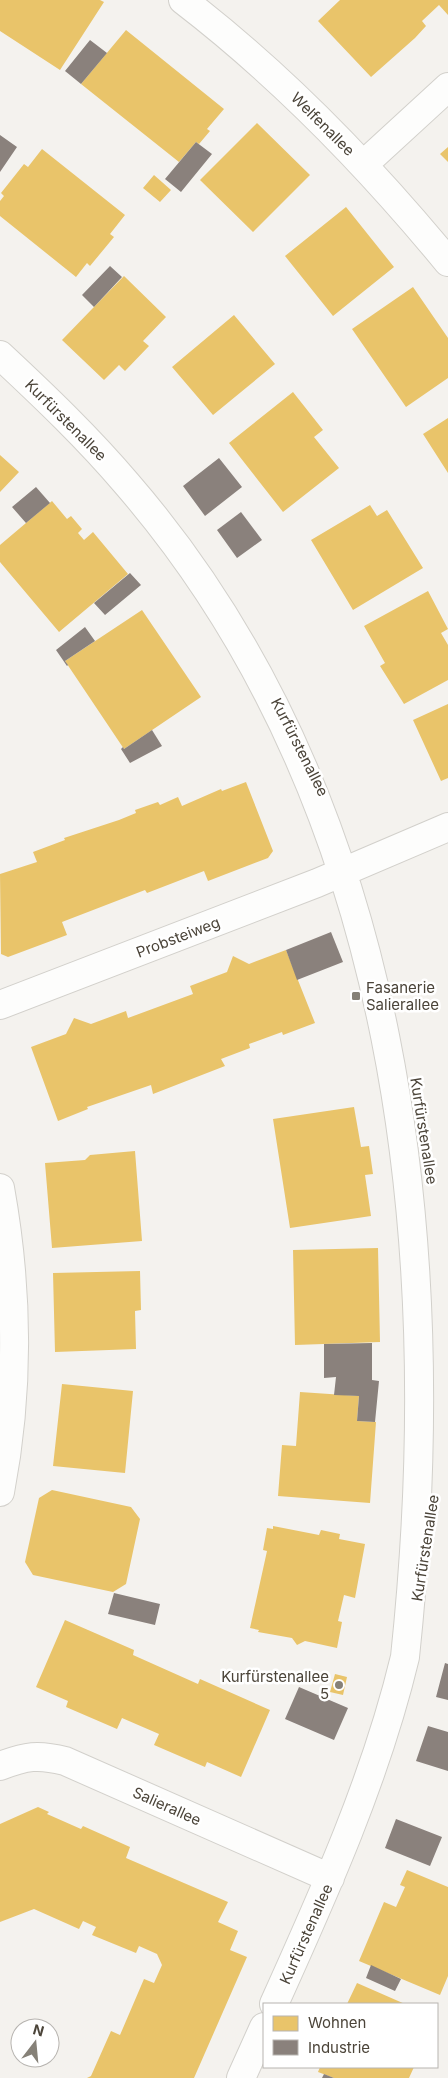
<svg xmlns="http://www.w3.org/2000/svg" width="448" height="2078" font-family="Inter,sans-serif">
<style>
.homes{fill:#e9c46a}
.industry{fill:#8a817c}
.lines{fill:none;stroke-linecap:round;stroke-linejoin:round}
.minor-casing{stroke:#d2d0cb;stroke-width:30}
.minor{stroke:#fdfdfc;stroke-width:28}
.poi-dot{fill:#868178;stroke:#fff;stroke-width:2}
.labels{text-anchor:middle;dominant-baseline:central;stroke-width:5;stroke-linejoin:round;paint-order:stroke}
.street-label{font-size:15px;fill:#4b4439;stroke:#fff}
.poi-label{font-size:15px;fill:#4b4439;stroke:#fff;text-anchor:start}
</style>
<rect width="100%" height="100%" fill="#f4f2ee"/>
<path class="homes" d="M0 0H100L104 2 60 70 0 31Z
M340 0H448V15L439 5 422 21 426 26 415 38 371 77 318 21Z
M126 30 224 109 207 129 210 131 199 144 196 142 179 162 81 84Z
M257 123 310 175 253 232 200 180Z
M448 147V162L440 154Z
M42 149 125 215 110 234 114 237 90 266 87 263 76 277 0 216V201L4 196 1 193 24 164 28 167Z
M154 175 171 190 160 202 143 188Z
M346 207 394 267 333 316 285 256Z
M124 276 166 317 143 341 149 346 125 371 119 365 104 380 62 340Z
M413 287 448 338V378L406 407 352 329Z
M234 315 275 364 213 415 172 367Z
M293 392 323 430 314 437 339 468 283 512 229 443Z
M448 418V473L423 434Z
M0 455 19 472 0 492Z
M52 501 67 519 71 516 82 529 78 533 84 540 93 532 128 574 59 632 0 562V545Z
M370 505 377 516 387 510 423 568 353 610 311 540Z
M428 591 448 629 441 633 448 645V680L404 704 380 666 385 663 364 626Z
M142 610 201 697 124 749 65 661Z
M448 704V778L441 781 413 720Z
M246 782 273 851 268 858 208 881 204 871 147 893 145 890 62 922 67 935 8 957 1 954 0 874 37 862 33 852 65 840 64 838 119 820 136 813 135 810 158 802 160 805 178 797 182 806 221 789 222 791Z
M286 950 315 1023 283 1035 282 1032 249 1044 250 1048 221 1059 225 1066 153 1094 151 1085 87 1107 88 1109 58 1121 31 1047 66 1034 74 1018 91 1024 126 1011 128 1018 193 994 190 986 227 972 233 956 249 964Z
M354 1107 361 1147 369 1146 373 1174 365 1175 371 1216 290 1228 273 1119Z
M135 1151 142 1241 52 1248 45 1163 85 1160 90 1155Z
M378 1248 380 1342 295 1345 293 1250Z
M140 1271 141 1310 135 1311 136 1349 55 1352 53 1273Z
M62 1384 133 1391 125 1473 53 1466Z
M300 1392 359 1396 357 1421 376 1422 370 1503 278 1496 282 1445 296 1446Z
M52 1490 131 1507 140 1519 126 1584 113 1592 33 1575 25 1562 39 1498Z
M273 1526 319 1535 321 1530 340 1534 339 1539 365 1544 355 1598 344 1595 338 1621 342 1622 337 1648 305 1641 297 1645 292 1638 258 1632 259 1630 250 1628 267 1551 263 1550 267 1528 273 1529Z
M65 1620 134 1650 133 1655 198 1684 200 1679 270 1710 241 1777 207 1762 205 1767 154 1745 159 1734 122 1718 117 1729 66 1707 68 1701 36 1687Z
M335 1674 347 1677 343 1695 330 1692Z
M38 1807 49 1812 47 1814 81 1829 83 1826 130 1847 126 1858 228 1902 218 1922 238 1931 230 1950 247 1957 194 2078H87L91 2076 111 2031 120 2035 144 1979 154 1983 162 1965 157 1954 139 1946 136 1953 92 1935 96 1927 83 1921 79 1929 34 1909 0 1922V1824Z
M407 1870 448 1887V1976L440 1995 359 1961 384 1902 396 1907 405 1887 400 1885Z
M357 1983 405 2004H347Z
M320 2067H414L409 2078H334L318 2072Z"/>
<path class="industry" d="M90 40 107 53 81 84 65 71Z
M0 135 17 147 0 172Z
M196 142 212 154 181 192 165 179Z
M110 266 122 277 94 307 82 295Z
M219 458 242 487 205 516 183 486Z
M36 487 50 503 26 523 12 507Z
M241 512 262 540 237 558 217 530Z
M130 573 141 585 105 615 94 603Z
M85 627 95 641 65 661 68 665 67 666 56 650Z
M152 730 162 746 130 763 121 749 123 747 124 749Z
M331 932 343 962 297 980 286 950Z
M372 1343V1380L379 1381 375 1422 357 1421 359 1396 334 1395 336 1377 324 1378V1344Z
M114 1593 160 1604 155 1625 108 1614Z
M445 1663 448 1664V1700L436 1697Z
M299 1687 348 1708 334 1740 285 1719Z
M428 1726 448 1732V1771L416 1761Z
M396 1819 442 1837 430 1866 385 1848Z
M371 1965 401 1979 395 1991 366 1978Z
M324 2074 334 2078H322Z"/>
<g class="lines">
<defs>
<path id="minor" d="M183 0C282 76 369 166 448 262
M363 165 448 87
M0 355C44 396 88 438 127 484 402 802 448 1250 405 1657 376 1778 325 1891 274 2004
M0 1005 317 883 448 827
M0 1188C18 1288 19 1393 0 1492
M0 1766C26 1756 38 1754 65 1761L330 1878
M241 2078 264 2027"/>
</defs>
<use href="#minor" class="minor-casing"/>
<use href="#minor" class="minor"/>
</g>
<g class="poi-dot">
<rect x="351" y="991" width="10" height="10" rx="2.5"/>
<circle cx="339" cy="1685" r="5"/>
</g>
<g class="labels">
<g class="street-label">
<text transform="translate(323 124) rotate(45)">Welfenallee</text>
<text transform="translate(66 420) rotate(45)">Kurfürstenallee</text>
<text transform="translate(300 747) rotate(63)">Kurfürstenallee</text>
<text transform="translate(178 937) rotate(-21)">Probsteiweg</text>
<text transform="translate(424 1131) rotate(81)">Kurfürstenallee</text>
<text transform="translate(425 1548) rotate(-81)">Kurfürstenallee</text>
<text transform="translate(167 1806) rotate(24)">Salierallee</text>
<text transform="translate(306 1934) rotate(-66)">Kurfürstenallee</text>
</g>
<g class="poi-label">
<text x="366" y="987">Fasanerie<tspan x="366" dy="17">Salierallee</tspan></text>
<text x="329" y="1676" text-anchor="end">Kurfürstenallee<tspan x="329" dy="17">5</tspan></text>
</g>
</g>
<rect x="263" y="2003" width="175" height="65" fill="#ffffff" stroke="#b7b4b0"/>
<rect x="273" y="2016" width="25" height="15" fill="#e9c46a" stroke="#b7b4b0"/>
<text x="308" y="2028" font-size="15" fill="#4b4439">Wohnen</text>
<rect x="273" y="2040" width="25" height="15" fill="#8a817c" stroke="#b7b4b0"/>
<text x="308" y="2053" font-size="15" fill="#4b4439">Industrie</text>
<g transform="translate(35 2043) rotate(16)"><circle r="24" fill="#ffffff" stroke="#b7b4b0"/>
<path d="M0-4L9 19L0 12L-9 19Z" fill="#868178"/>
<text y="-8" font-size="14" font-weight="bold" text-anchor="middle" fill="#4b4439">N</text>
</g>
</svg>
